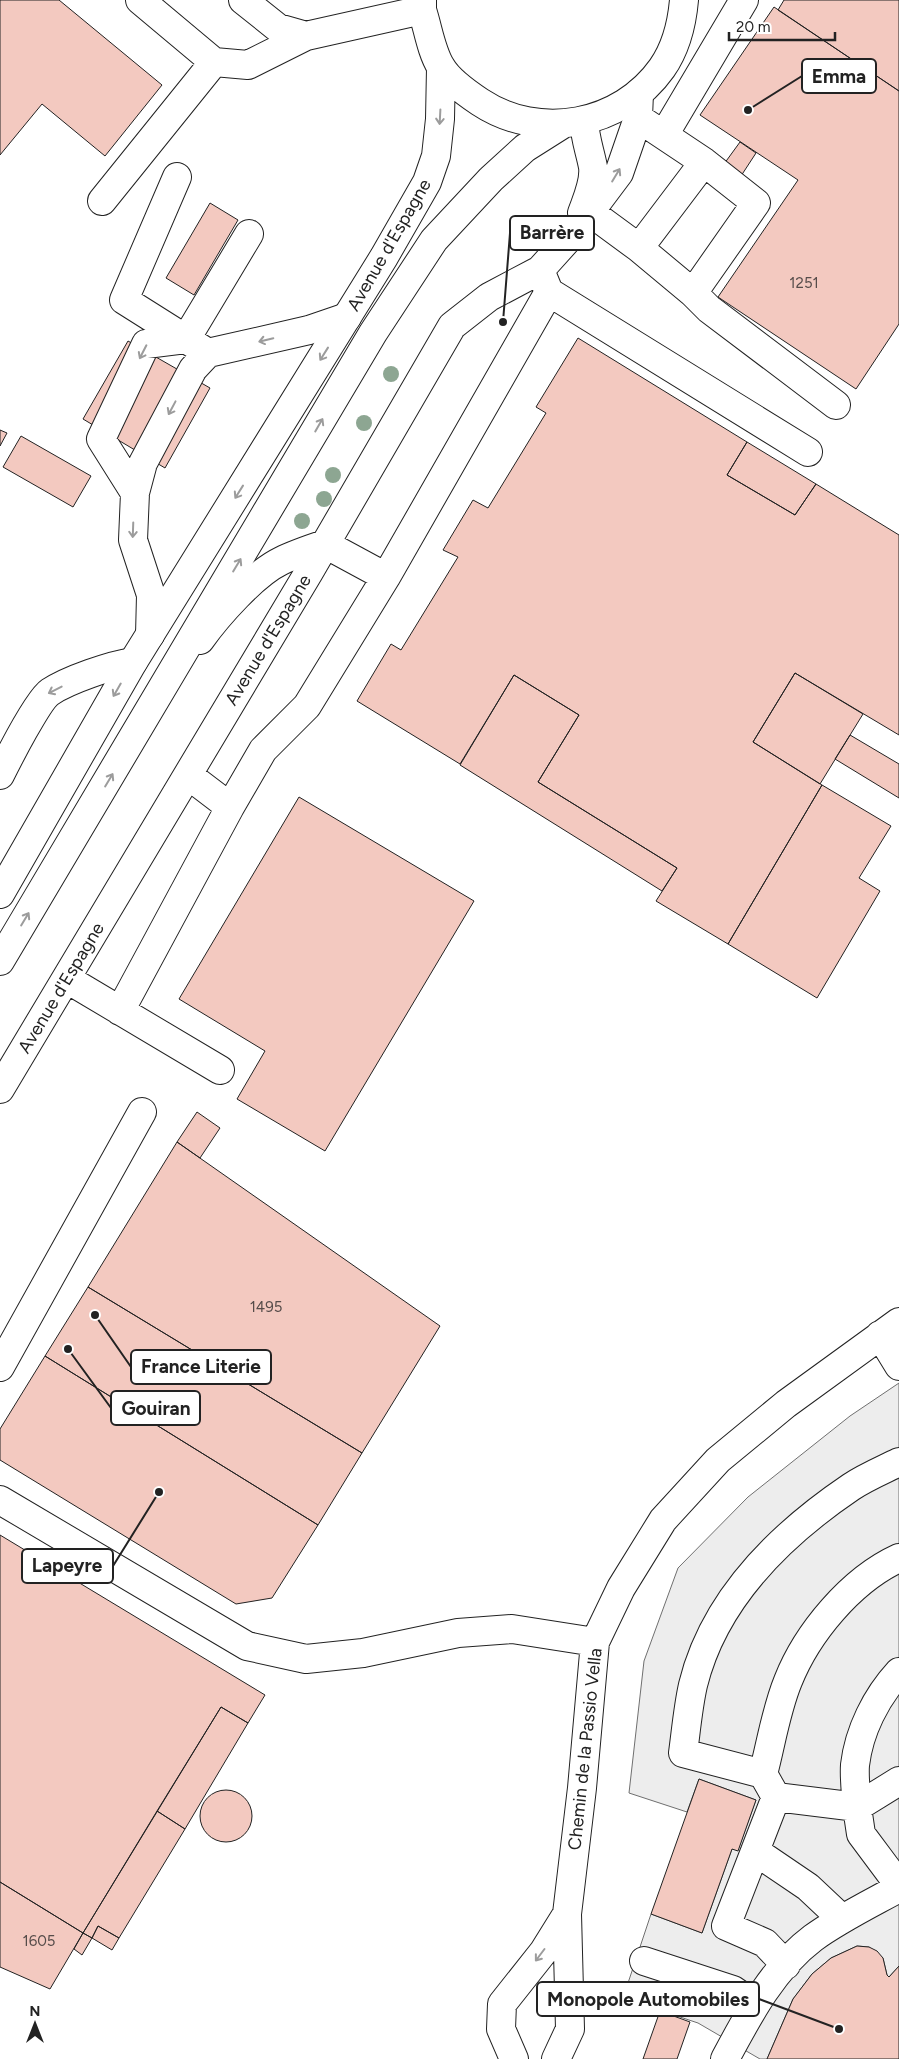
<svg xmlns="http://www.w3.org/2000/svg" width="899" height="2059" font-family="Figtree,sans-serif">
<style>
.parking{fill:#ededed;stroke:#6f6f6f}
.building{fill:#f3c9c0;stroke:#222}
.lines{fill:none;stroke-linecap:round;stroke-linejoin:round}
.minor-casing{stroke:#222;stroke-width:30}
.major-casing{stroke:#222;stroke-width:30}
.minor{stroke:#fff;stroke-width:28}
.major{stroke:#fff;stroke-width:28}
.tree{fill:#8da692}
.oneway{stroke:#9c9c9c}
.labels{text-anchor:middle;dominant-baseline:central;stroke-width:4;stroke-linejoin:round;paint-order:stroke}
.number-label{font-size:15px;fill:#564c4a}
.street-label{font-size:18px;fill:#222;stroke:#fff}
.leader{fill:none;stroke:#222;stroke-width:2}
.callout-dot{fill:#222;stroke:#fff;stroke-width:2}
.callout{fill:#fff;stroke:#222;stroke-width:2}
.callout-label{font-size:19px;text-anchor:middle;font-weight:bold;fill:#222}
</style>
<rect width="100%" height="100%" fill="#fff"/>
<path class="parking" d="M899 1383V1966L889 1977 887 1975 883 1958 869 1947 857 1946 831 1958 812 1974 793 1999 767 2059H760L698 2023 623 1998 651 1914 702 1933 732 1849 738 1850 756 1800 699 1779 687 1812 629 1793 644 1661 678 1568 748 1497 850 1416Z"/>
<path class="building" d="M0 0H59L162 85 105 156 42 104 0 155Z
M784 0H899V91L778 10Z
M774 7 899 91V324L856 389 718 297 798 180 700 115Z
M740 142 756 153 741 176 724 164Z
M210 203 238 220 194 295 166 278Z
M578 338 747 442 727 475 795 515 816 484 899 535V735L795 673 753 742 822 785 728 944 656 901 677 868 538 782 579 715 514 675 460 764 357 701 391 644 401 650 458 557 443 550 473 500 488 508 546 413 536 407Z
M128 341 210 388 165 468 83 419Z
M0 430 7 433 0 446Z
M21 436 91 476 73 507 3 467Z
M747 442 816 484 795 515 727 475Z
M795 673 863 714 820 784 753 742Z
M514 675 579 715 538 782 677 868 662 891 460 765Z
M850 735 899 764V798L835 759Z
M822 785 891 826 859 878 880 891 817 998 728 944Z
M299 797 474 901 325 1151 237 1099 265 1051 179 999Z
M197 1112 220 1128 200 1158 177 1142Z
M177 1142 440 1326 362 1453 88 1287Z
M88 1287 362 1453 318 1525 45 1356Z
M45 1356 318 1525 272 1598 236 1604 0 1460V1429Z
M0 1535 265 1695 248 1723 221 1707 83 1933 0 1882Z
M221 1707 248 1723 185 1829 157 1811Z
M699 1779 756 1800 738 1851 732 1849 702 1933 651 1914Z
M200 1816a26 26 0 1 1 52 0a26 26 0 1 1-52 0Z
M157 1811 185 1829 119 1938 98 1926 92 1938 83 1933Z
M0 1882 83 1933 50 1989 0 1967Z
M98 1926 119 1938 112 1950 92 1938Z
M83 1933 92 1938 82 1955 74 1949Z
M857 1946 869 1947 877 1951 883 1958 887 1975 889 1977 899 1966V2059H767L793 1999 812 1974 831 1958Z
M660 2011 690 2022 677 2059H643Z"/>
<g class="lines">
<defs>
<path id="minor" d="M140 0 214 62 248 65 306 36 422 10
M243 0 278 28 306 36
M638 118 704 162 756 203 693 293 709 309 836 405
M664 135 744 0
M177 177 124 300 208 353 309 330 347 317
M102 201 214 62
M590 212 639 248 693 293
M582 213C587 199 595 182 593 167 590 151 585 139 584 121
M639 248 704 162
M549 292 808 452
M186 339 249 234
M135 493 143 463 193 369 208 353
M150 635 151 595 133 540 135 493 101 439 146 344 186 339
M200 640C217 616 254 574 281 561 295 554 310 549 325 544L386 577
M0 775C8 759 38 700 50 692 68 680 111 665 133 662
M188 775 230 807
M67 979 220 1070
M120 1011 230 807 263 750 307 706 386 577 549 292 540 270
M0 1089 309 572 452 326 489 297 540 270 577 229 619 173 638 118 639 93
M880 1335 899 1366
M0 1367 142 1112
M0 1500 247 1646 306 1659 363 1653 458 1633 512 1629 595 1642
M763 1774C771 1744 776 1710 788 1681 807 1633 851 1580 899 1558
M899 1781 857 1807 861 1834 899 1885
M776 1797 857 1807C856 1793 854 1778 855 1765 859 1731 876 1697 899 1672
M755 1851 808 1887 842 1919
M644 1961 733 1990 755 2005
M786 1965 765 1943 726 1926 776 1797 763 1774 683 1753C686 1731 688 1707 693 1685 714 1599 780 1535 851 1487 866 1477 883 1470 899 1462
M514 2059 501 2029 502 2004 544 1951 567 1914
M556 2059 570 2029 567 1914 582 1788 595 1642 621 1588 663 1520 718 1460 786 1404 899 1322
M725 2059C748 2016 773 1968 813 1938 839 1919 870 1904 899 1888"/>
<path id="major" d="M422 0V10C428 28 431 51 441 67 449 81 468 94 480 102 539 141 621 126 662 68 676 48 682 23 684 0
M0 894 133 662 384 257 427 182 436 156 440 119 441 68
M0 961 373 333 434 240 491 179 525 148 563 124"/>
</defs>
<use href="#minor" class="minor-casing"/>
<use href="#major" class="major-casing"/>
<use href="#minor" class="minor"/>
<use href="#major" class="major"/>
</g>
<g class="tree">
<circle cx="391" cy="374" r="8"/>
<circle cx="364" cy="423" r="8"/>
<circle cx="333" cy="475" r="8"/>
<circle cx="324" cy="499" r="8"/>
<circle cx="302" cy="521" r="8"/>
</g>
<defs><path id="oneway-shaft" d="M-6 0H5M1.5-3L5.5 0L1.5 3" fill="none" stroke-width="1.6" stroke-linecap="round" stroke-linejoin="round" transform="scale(1.25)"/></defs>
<g class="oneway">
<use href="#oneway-shaft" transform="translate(440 117) rotate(93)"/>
<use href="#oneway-shaft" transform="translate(616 175) rotate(-59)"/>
<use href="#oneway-shaft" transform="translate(266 340) rotate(167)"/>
<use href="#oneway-shaft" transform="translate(143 352) rotate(117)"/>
<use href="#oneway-shaft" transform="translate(324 354) rotate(122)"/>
<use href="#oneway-shaft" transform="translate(172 408) rotate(118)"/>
<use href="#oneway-shaft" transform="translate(319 425) rotate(-60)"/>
<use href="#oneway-shaft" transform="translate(239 492) rotate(122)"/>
<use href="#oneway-shaft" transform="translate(133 530) rotate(92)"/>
<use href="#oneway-shaft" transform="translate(237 565) rotate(-59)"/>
<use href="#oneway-shaft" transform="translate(55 690) rotate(153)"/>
<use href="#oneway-shaft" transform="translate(117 690) rotate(120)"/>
<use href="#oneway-shaft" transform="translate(109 780) rotate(-59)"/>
<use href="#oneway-shaft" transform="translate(25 919) rotate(-59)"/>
<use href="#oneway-shaft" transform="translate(540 1955) rotate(127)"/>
</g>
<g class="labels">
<g class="number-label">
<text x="804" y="283">1251</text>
<text x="266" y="1307">1495</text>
<text x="39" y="1941">1605</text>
</g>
<g class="street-label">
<text transform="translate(389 245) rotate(-60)">Avenue d'Espagne</text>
<text transform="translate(268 640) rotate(-59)">Avenue d'Espagne</text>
<text transform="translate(61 988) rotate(-59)">Avenue d'Espagne</text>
<text transform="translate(585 1749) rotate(-84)">Chemin de la Passio Vella</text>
</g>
</g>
<path class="leader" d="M748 110L802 76M503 322L510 233M95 1315L131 1367M68 1349L111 1408M159 1492L113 1566M839 2029L759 1999"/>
<g class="callout-dot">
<circle cx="748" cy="110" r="5"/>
<circle cx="503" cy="322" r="5"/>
<circle cx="95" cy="1315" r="5"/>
<circle cx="68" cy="1349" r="5"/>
<circle cx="159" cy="1492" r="5"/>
<circle cx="839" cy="2029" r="5"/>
</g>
<g class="callout">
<rect x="802" y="59" width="74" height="34" rx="5"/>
<rect x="510" y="216" width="84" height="34" rx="5"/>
<rect x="131" y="1350" width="140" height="34" rx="5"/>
<rect x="111" y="1391" width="89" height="34" rx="5"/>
<rect x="22" y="1549" width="91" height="34" rx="5"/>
<rect x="537" y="1982" width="222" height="34" rx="5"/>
</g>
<g class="callout-label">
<text x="839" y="83">Emma</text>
<text x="552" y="239">Barrère</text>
<text x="201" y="1373">France Literie</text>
<text x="156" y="1415">Gouiran</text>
<text x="67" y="1572">Lapeyre</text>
<text x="648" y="2006">Monopole Automobiles</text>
</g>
<g transform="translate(35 2024)" stroke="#ffffff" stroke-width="4" paint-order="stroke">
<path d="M0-4L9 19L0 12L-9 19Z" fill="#222222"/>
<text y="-8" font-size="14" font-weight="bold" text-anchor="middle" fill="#222222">N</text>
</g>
<path d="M729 32v8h106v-8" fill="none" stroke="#222222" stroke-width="2.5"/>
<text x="736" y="32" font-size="15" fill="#222222" stroke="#ffffff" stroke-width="4" paint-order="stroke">20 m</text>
</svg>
